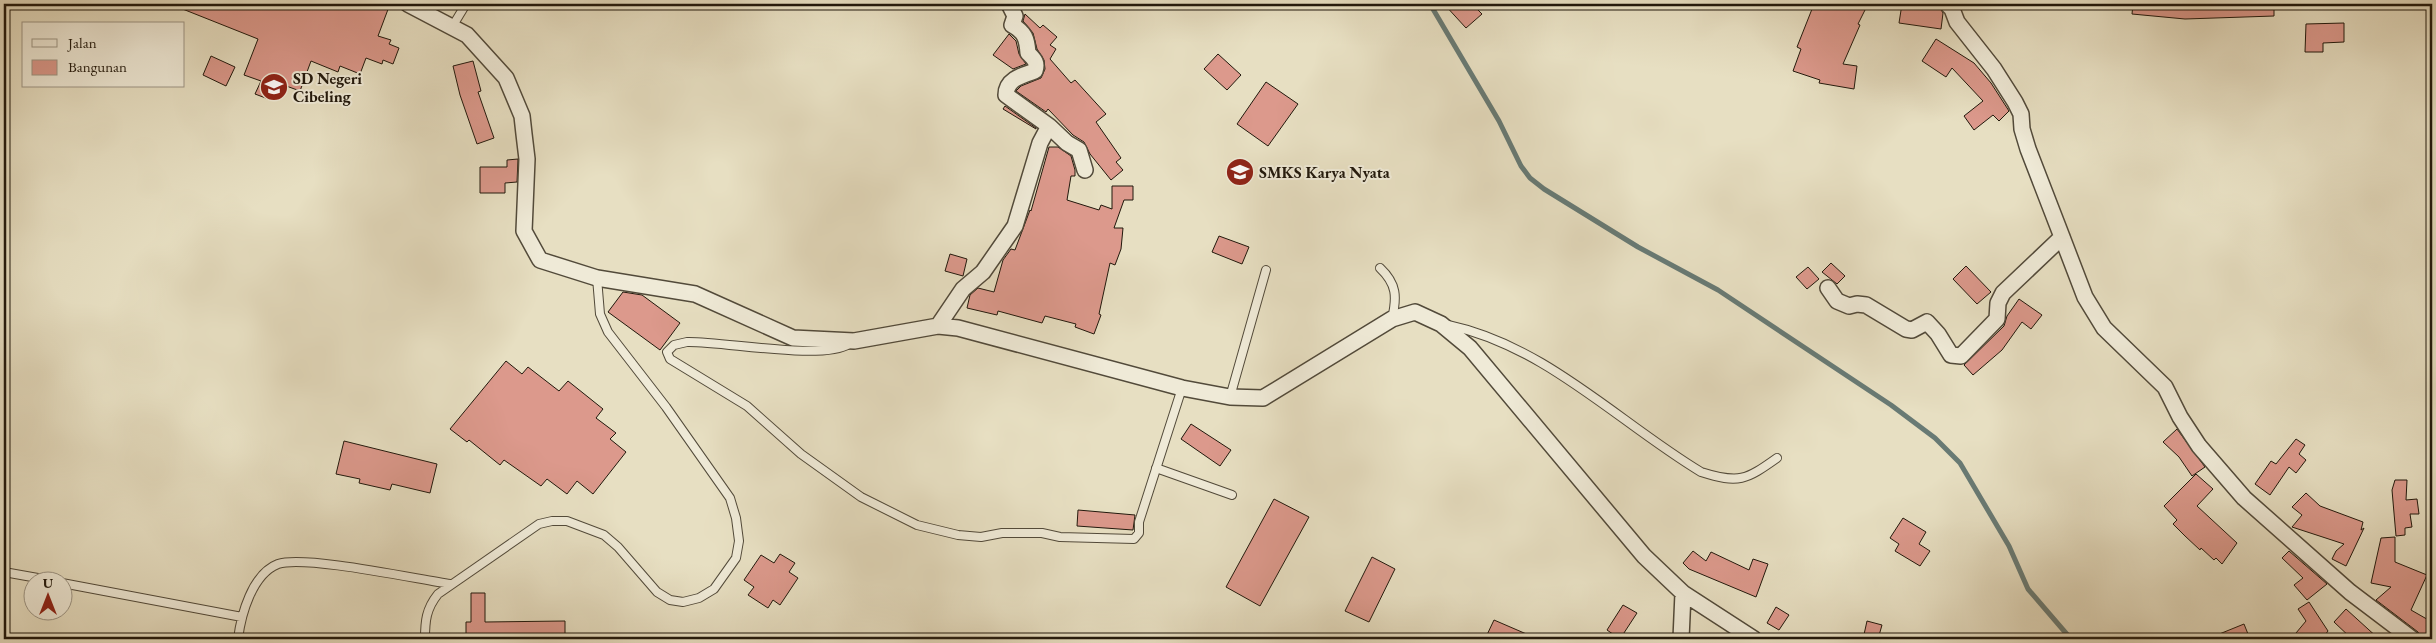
<svg xmlns="http://www.w3.org/2000/svg" width="2436" height="643" font-family="'EB Garamond',serif">
<style>
.lines{fill:none;stroke-linecap:round;stroke-linejoin:round}
.stream{stroke:#687a74;stroke-width:5}
.building{fill:#dc998c;stroke:#21180c}
.service-casing{stroke:#524a3a;stroke-width:10}
.minor-casing{stroke:#524a3a;stroke-width:18}
.service{stroke:#efead7;stroke-width:8}
.minor{stroke:#efead7;stroke-width:15}
.labels{text-anchor:middle;dominant-baseline:central;stroke-width:4;stroke-linejoin:round;paint-order:stroke}
.poi-label{font-size:16px;font-weight:bold;fill:#21180c;stroke:#efead7;text-anchor:start}
</style>
<rect width="100%" height="100%" fill="#e7dfc2"/>
<filter id="stains"><feTurbulence type="fractalNoise" baseFrequency=".004" numOctaves="4"/><feColorMatrix values="0 0 0 0 .2 0 0 0 0 .09 0 0 0 0 .02 0 0 0 .5 -.17"/></filter>
<radialGradient id="worn" r=".72"><stop offset=".6" stop-color="#630" stop-opacity="0"/><stop offset="1" stop-color="#630" stop-opacity=".3"/></radialGradient>
<g class="lines">
<path class="stream" d="M1430 4 1499 121 1521 166 1530 178 1544 189 1638 247 1718 290 1891 405 1935 438 1960 463 2009 546 2028 589 2071 639"/>
</g>
<path class="building" d="M170 4H390L378 36 391 40 389 44 399 48 393 64 383 60 382 64 366 58 360 74 340 66 338 72 311 61 300 91 278 83 271 100 255 94 261 81 244 75 258 39Z
M1444 4H1472L1482 14 1466 28Z
M1814 4H1868L1858 24 1860 25 1843 64 1857 66 1854 89 1819 83 1820 80 1793 71 1801 49 1797 47Z
M1902 4H1938L1943 13 1941 29 1899 23Z
M2133 4H2274V16L2185 19 2132 14Z
M1025 14 1040 28 1043 25 1057 37 1050 45 1056 49 1050 59 1071 83 1075 80 1106 114 1096 122 1121 158 1116 162 1123 170 1111 180 1090 154 1084 142 1073 135 1048 109 1046 112 1016 91 1021 86 1041 78 1045 69 1044 60 1037 49 1033 33 1023 21Z
M2344 23V42L2323 43V52H2305L2306 24Z
M1009 34 1016 41 1019 54 1026 64 1013 69 993 55Z
M1936 39 1974 63 1991 83 2009 111 1999 121 1993 115 1974 130 1964 116 1983 101 1952 68 1946 77 1922 61Z
M1218 54 1241 75 1227 90 1204 69Z
M211 56 235 67 226 86 203 75Z
M473 61 481 91 478 92 494 138 477 144 460 95 453 66Z
M1266 82 1298 104 1268 146 1237 124Z
M1005 106 1036 128V129L1003 109Z
M1049 147H1058L1071 156 1075 170V176H1071L1067 200 1099 210 1101 205 1112 209V186H1133V200H1124L1114 228H1123L1121 249 1115 265 1110 263 1099 314 1101 315 1094 334 1075 327 1076 324 1045 316 1042 323 998 311 997 315 967 308 970 295 978 288 994 292 1003 260 1011 249 1015 250 1030 210 1031 211Z
M518 159 517 182 505 183V193H480V167H507V160Z
M1219 236 1249 247 1242 264 1212 252Z
M950 254 967 259 963 276 945 271Z
M1831 263 1845 276 1837 284 1822 272Z
M1966 266 1991 292 1977 304 1953 279Z
M1808 267 1819 279 1807 289 1796 277Z
M623 292 642 295 680 323 660 350 608 312Z
M2019 299 2042 315 2031 329 2022 322 2002 350 1973 375 1964 365 2004 326 2007 316Z
M506 361 522 374 528 367 559 391 568 381 603 409 596 418 616 433 610 439 626 452 593 494 577 481 567 494 547 479 541 486 504 460 500 465 469 440 467 442 450 429Z
M1191 424 1231 450 1220 466 1181 439Z
M2177 429 2205 467 2192 476 2179 457 2163 442Z
M2296 439 2305 445 2299 454 2306 460 2296 473 2289 467 2270 495 2255 484 2271 461 2276 464Z
M344 441 437 464 430 493 392 484 390 490 359 483 360 479 336 474Z
M2196 474 2213 489 2197 506 2237 543 2222 564 2216 558 2214 560 2201 548 2200 550 2185 536 2173 524 2177 520 2164 506Z
M2395 480H2407L2406 500 2417 499 2419 514H2410L2412 527 2405 528V535L2396 536 2392 490Z
M2306 493 2320 506 2363 522 2361 530 2364 528 2346 566 2332 559 2336 551 2344 544 2292 527 2302 515 2292 507Z
M1274 499 1309 517 1260 606 1226 587Z
M1078 510 1135 515 1133 530 1077 526Z
M1903 518 1926 532 1919 544 1930 551 1920 566 1895 551 1899 544 1890 538Z
M2395 537V562L2427 575 2411 610 2432 622V639H2421L2418 632 2376 600 2391 587 2371 583 2381 538Z
M1693 551 1706 561 1711 552 1749 570 1753 559 1768 564 1756 597 1689 569 1683 563Z
M2289 551 2327 584 2307 600 2294 585 2303 578 2282 558Z
M780 554 795 563 789 572 798 578 780 605 773 600 768 608 748 595 754 587 744 580 761 555 774 563Z
M1372 557 1395 569 1369 622 1345 611Z
M471 593H485V622L565 621V639H466V622H471Z
M2309 602 2328 631 2322 639H2291L2306 621 2298 609Z
M1623 605 1637 613 1620 639 1607 630Z
M1776 607 1789 615 1779 630 1767 623Z
M2346 609 2379 639H2352L2334 622Z
M1494 620 1538 639H1485Z
M1867 621 1882 625 1878 639H1863Z
M2244 624 2250 639H2207Z"/>
<g class="lines">
<defs>
<path id="service" d="M452 27 466 4
M1380 268C1397 284 1397 297 1392 319
M1448 325C1546 346 1618 422 1701 472 1739 484 1746 480 1777 458
M849 344C822 361 723 341 687 342L674 345 667 352 670 359 747 406 801 454 861 497 917 525 958 535 981 537 1002 533H1042L1060 537 1134 539 1139 533V522L1182 388
M1230 397 1266 270
M1156 468 1232 495
M4 572 49 580
M62 583 242 617
M238 639C241 615 252 574 278 564 305 555 416 579 450 584
M425 639C425 621 426 609 438 594L539 524 552 521H567L604 535 618 547 657 592 670 600 683 602 699 598 714 589 736 558 739 541 736 518 730 498 666 407 608 332 600 314 597 278"/>
<path id="minor" d="M408 4 467 35 506 78 522 116 524 134 527 159 524 231 540 260 597 278 695 294 793 338 854 341 938 326 958 328 1182 388 1230 397 1263 398 1392 319 1415 312 1441 324 1470 348 1644 556 1683 593 1754 639
M1947 4 1952 9 1957 22 1994 69 2015 102 2021 114 2022 129 2028 149 2062 237 2085 297 2104 328 2165 387 2180 417 2199 446 2244 498 2350 592 2412 639
M1049 126 1067 143 1079 150 1085 170
M1828 288 1837 301 1849 306 1857 304 1866 305 1906 329 1912 330 1927 322 1938 334 1951 355 1961 356 1997 319 1998 303 2003 293 2062 237
M938 326 963 289 983 272 1015 226 1040 143 1049 126 1006 95C1006 79 1023 75 1035 71 1038 62 1034 59 1028 53 1027 39 1025 32 1012 25L1015 16 1009 4
M1681 639 1683 593"/>
</defs>
<use href="#service" class="service-casing"/>
<use href="#minor" class="minor-casing"/>
<use href="#service" class="service"/>
<use href="#minor" class="minor"/>
</g>
<defs>
<symbol id="school-disc" viewBox="-11 -11 22 22"><circle r="9.5" fill="#8f2418" stroke="#efead7"/><path d="M0-5L7-2L0 1L-7-2ZM-4 1L0 2.5L4 1V4Q0 6-4 4Z" fill="#fff"/></symbol>
</defs>
<g fill-rule="evenodd">
<use href="#school-disc" x="258" y="71" width="32" height="32"/>
<use href="#school-disc" x="1224" y="156" width="32" height="32"/>
</g>
<g class="labels">
<g class="poi-label">
<text x="293" y="78">SD Negeri<tspan x="293" dy="18">Cibeling</tspan></text>
<text x="1259" y="172">SMKS Karya Nyata</text>
</g>
</g>
<rect width="2436" height="643" fill="none" stroke="#e7dfc2" stroke-width="20"/>
<rect x="5" y="5" width="2426" height="633" fill="none" stroke="#21180c" stroke-width="2.5"/>
<rect x="10" y="10" width="2416" height="623" fill="none" stroke="#21180c"/>
<rect x="22" y="22" width="162" height="65" fill="#efead7" stroke="#9d9686"/>
<rect x="32" y="39" width="25" height="8" fill="#efead7" stroke="#9d9686"/>
<text x="68" y="48" font-size="15" fill="#21180c">Jalan</text>
<rect x="32" y="60" width="25" height="15" fill="#dc998c" stroke="#9d9686"/>
<text x="68" y="72" font-size="15" fill="#21180c">Bangunan</text>
<g transform="translate(48 596)"><circle r="24" fill="#efead7" stroke="#9d9686"/>
<path d="M0-4L9 19L0 12L-9 19Z" fill="#8f2418"/>
<text y="-8" font-size="14" font-weight="bold" text-anchor="middle" fill="#21180c">U</text>
</g>
<rect width="100%" height="100%" filter="url(#stains)"/>
<rect width="100%" height="100%" fill="url(#worn)"/>
</svg>
